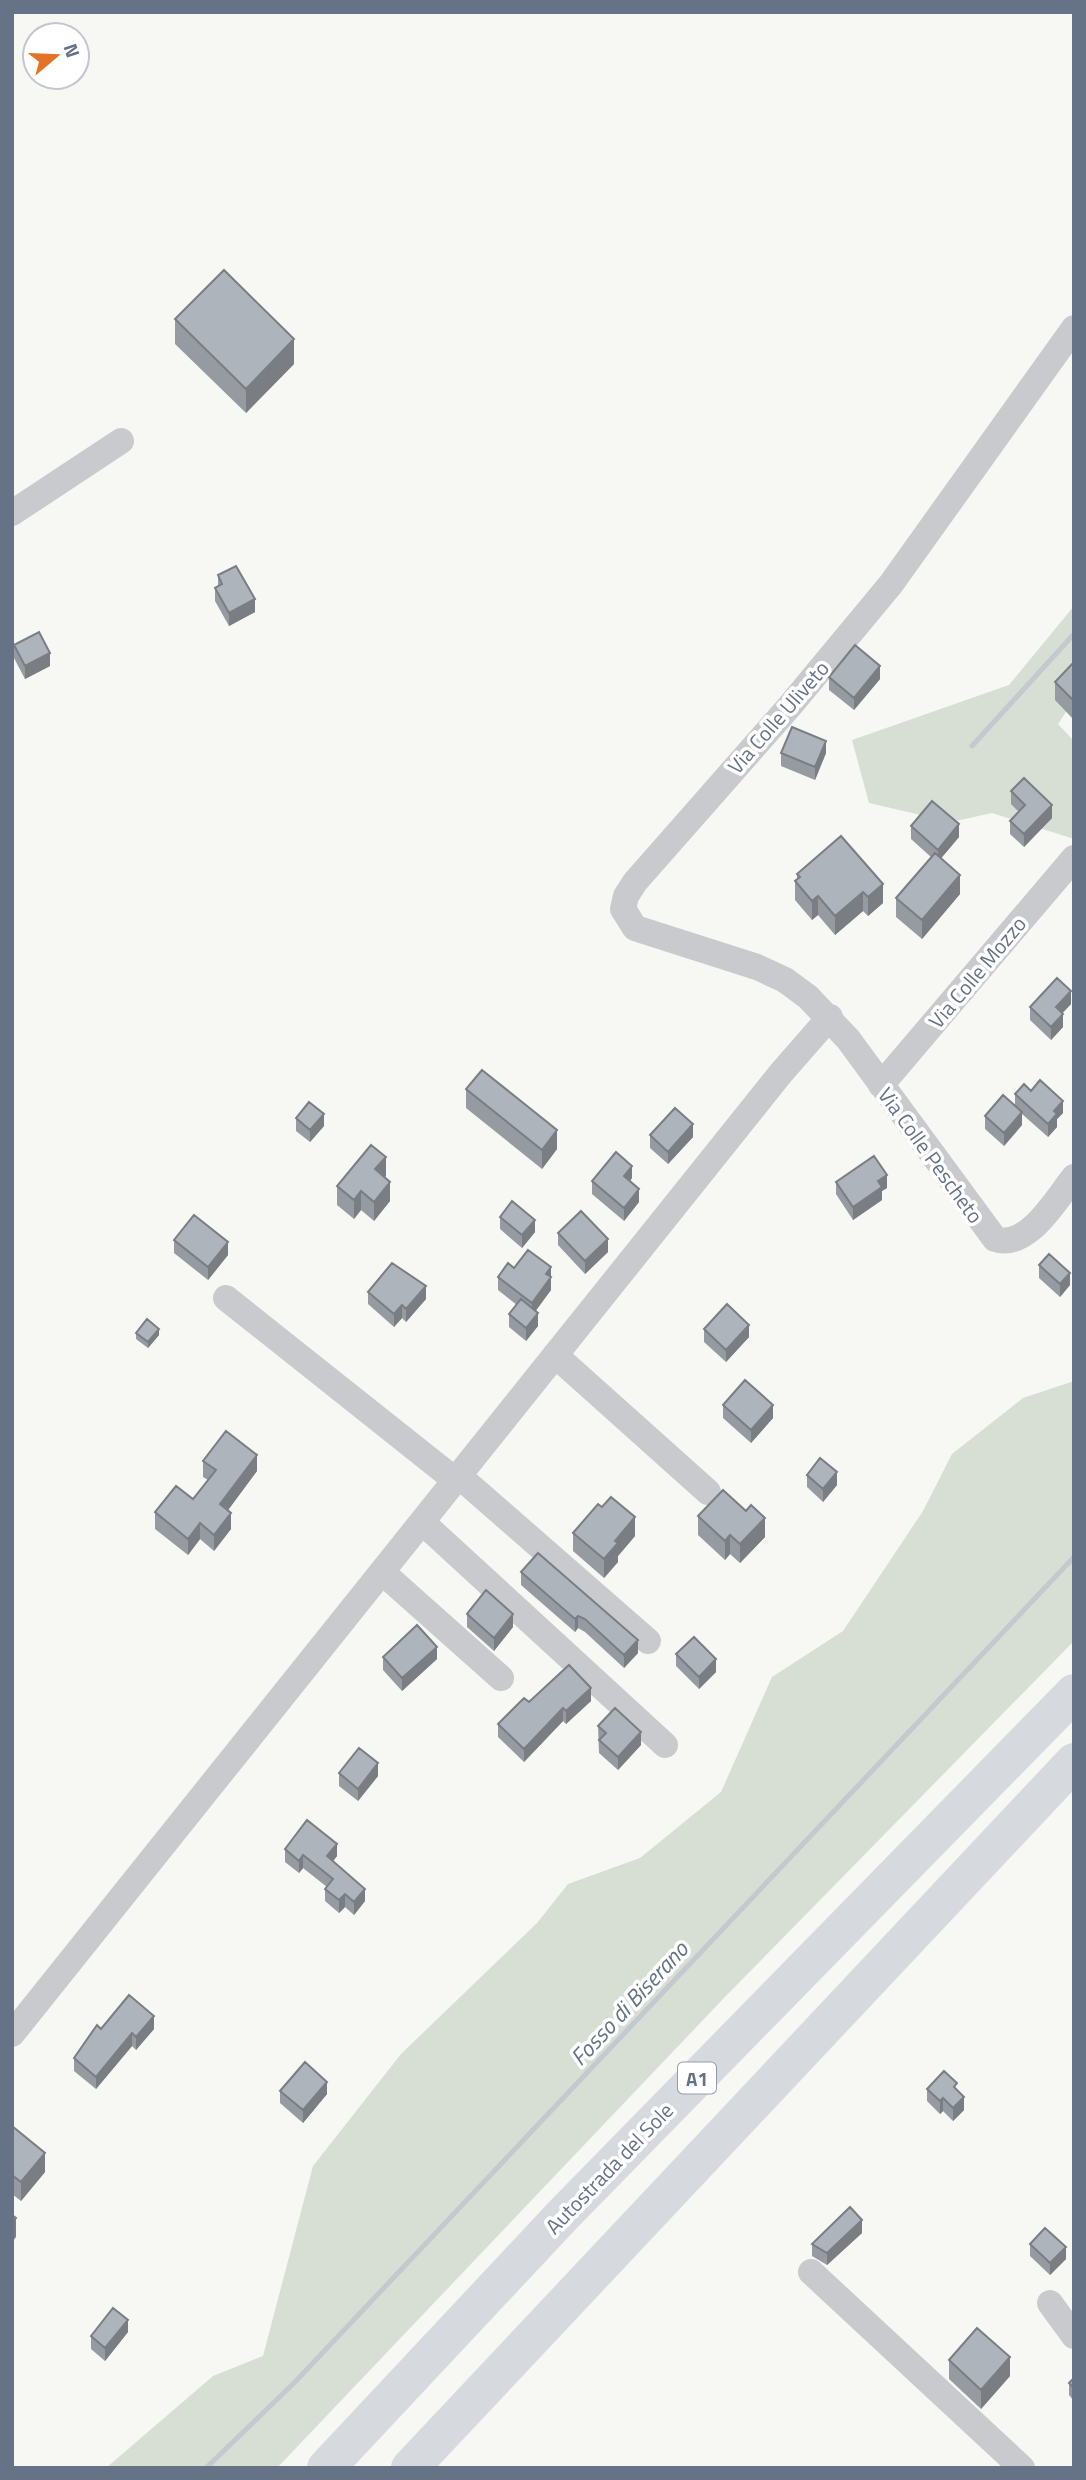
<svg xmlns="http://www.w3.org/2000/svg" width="1086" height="2480" font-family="'Titillium Web',sans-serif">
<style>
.green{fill:#d7dfd5}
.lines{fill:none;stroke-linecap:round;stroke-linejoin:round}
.stream{stroke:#c2c9cf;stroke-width:5}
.minor{stroke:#c8cace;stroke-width:26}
.highway{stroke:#d6dadf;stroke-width:38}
.wall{fill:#969ba1}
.shaded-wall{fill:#7a7e83}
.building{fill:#aeb4bb;stroke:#7a7e83;stroke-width:2}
.labels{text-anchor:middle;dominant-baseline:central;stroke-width:7;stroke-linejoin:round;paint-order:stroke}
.shield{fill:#fff;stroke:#949caa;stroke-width:2}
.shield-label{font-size:19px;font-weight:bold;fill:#667286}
.street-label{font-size:21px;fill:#667286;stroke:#fff}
.water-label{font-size:23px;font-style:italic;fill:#627382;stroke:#fff}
</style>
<rect width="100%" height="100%" fill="#f7f7f4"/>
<path class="green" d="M1074 606V700L1058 724 1074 741V839L992 813 951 822 869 803 852 740 1009 685Z
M1074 1381V1641L723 1999 277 2468H106L213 2376 263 2356 313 2166 401 2054 537 1923 568 1884 640 1858 721 1792 772 1677 843 1631 923 1511 952 1454 1023 1398Z"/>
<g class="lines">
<path class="stream" d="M972 746 1074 634
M206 2468 295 2382 1074 1557"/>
<path class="minor" d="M1074 328 891 584 789 707 635 882 626 896 623 909 635 928 757 967 785 980 808 997 848 1039 995 1239C1028 1250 1056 1199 1074 1177
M12 513 121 441
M881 1085 1074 858
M226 1298 455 1480
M555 1355 708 1492
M459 1476 648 1641
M422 1522 665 1745
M382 1572 501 1678
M12 2034 781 1073 830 1017
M811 2272 1022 2468
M1050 2303 1074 2336"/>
<path class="highway" d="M326 2468 563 2215 1074 1693
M410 2468 1074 1762"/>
</g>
<path class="wall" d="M175 319 294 364 246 413 175 344Z
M1074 411V428H1072V415Z
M218 575 255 612 229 626 215 601V588L218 586Z
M14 645 50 666 25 679 14 658Z
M1074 662V720L1055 700V682Z
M829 677 880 679 854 710 829 690Z
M781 753H826L815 780 781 766Z
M1011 791 1052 818 1024 847 1010 834V821L1019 812 1011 804Z
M911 826 959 837 941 858 960 894 922 939 896 917V898L931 857 911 839Z
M841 836 883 903 868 916 863 911 835 935 818 915 812 920 795 900V881L797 880V874Z
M1071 1004 1062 1013 1063 1027 1051 1040 1030 1020V1007Z
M466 1089 557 1149 542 1169 466 1108Z
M1031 1091 1063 1113 1057 1119V1127L1048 1137 1022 1114V1125L1004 1146 985 1129V1116L1015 1105V1094Z
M296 1118 324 1126 310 1142 296 1131Z
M650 1135 693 1137 668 1164 650 1148Z
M386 1176 385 1177 390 1201 374 1221 361 1210 354 1219 337 1205V1186Z
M632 1178 630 1181 639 1202 624 1221 592 1194V1181Z
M836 1182 887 1188 882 1191V1200L853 1220 836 1194Z
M500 1217 535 1232 522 1248 500 1229Z
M558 1233 608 1252 585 1274 558 1245Z
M174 1240 228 1255 208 1280 174 1253Z
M1039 1265 1070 1285 1060 1297 1039 1278Z
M551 1267V1290L535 1311 538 1326 526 1341 509 1327V1314L517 1305 498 1290V1277L514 1268Z
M368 1292 426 1299 406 1322 402 1318 394 1327 368 1304Z
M704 1329 749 1337 726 1362 704 1342Z
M136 1333 159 1335 148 1348 136 1339Z
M723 1405 773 1418 751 1443 723 1418Z
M203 1461 257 1471 228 1510 231 1529 214 1551 200 1539 188 1555 155 1529V1512L193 1499 208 1480 203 1477Z
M807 1475 837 1485 823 1502 807 1487Z
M698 1516 765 1537 740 1563 730 1554 725 1560 698 1535Z
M573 1533 635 1536 618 1556V1562L604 1578 573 1551Z
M521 1572 638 1653 624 1668 585 1632 578 1628 575 1632 521 1585Z
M467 1614 513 1627 494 1651 467 1627Z
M676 1654 716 1672 699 1689 676 1666Z
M383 1657 437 1659 402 1691 383 1670Z
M591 1701 566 1724 563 1721 524 1762 498 1737V1724L529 1702Z
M598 1726 641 1745 618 1770 599 1753Z
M339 1773 378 1776 358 1801 339 1786Z
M285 1849 337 1856 333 1861 365 1901 354 1915 345 1907 339 1913 325 1901V1889L327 1887 303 1868 299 1873 285 1862Z
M101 2029H154L136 2050 132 2046 96 2089 74 2071V2058Z
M927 2089 964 2110 953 2121 943 2111 940 2114 927 2101Z
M280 2091 327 2094 303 2123 280 2103Z
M12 2126 45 2172 21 2201 12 2194Z
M862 2233 827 2265 812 2256V2244Z
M1030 2244 1066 2259 1050 2275 1030 2256Z
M128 2332 105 2361 91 2349V2336Z
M949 2360 1010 2376 981 2409 949 2379Z
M1074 2378V2401L1069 2395V2383Z"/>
<path class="shaded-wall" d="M294 339V364L246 413V389Z
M255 599V612L229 626V613Z
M50 653V666L25 679V666Z
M880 666V679L854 710V698Z
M826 741V753L815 780V767Z
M1052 805V818L1024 847V834Z
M959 824V837L938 862V850Z
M960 875V894L922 939V920Z
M883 884V903L868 916V897Z
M863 892V911L835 935V916Z
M818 896V915L812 920V901Z
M1071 991V1004L1056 1020V1007Z
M1063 1014V1027L1051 1040V1027Z
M1063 1101V1113L1057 1119V1127L1048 1137V1124L1054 1111Z
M1022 1112V1125L1004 1146V1133Z
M324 1114V1126L310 1142V1130Z
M693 1124V1137L668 1164V1152Z
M557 1130V1149L542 1169V1150Z
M386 1157V1176L375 1188V1169Z
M632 1166V1178L624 1189V1176Z
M887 1175V1188L882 1191V1200L853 1220V1207L878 1181Z
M390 1182V1201L374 1221V1202Z
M639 1189V1202L624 1221V1208Z
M361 1191V1210L354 1219V1200Z
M535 1220V1232L522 1248V1235Z
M608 1239V1252L585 1274V1261Z
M228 1242V1255L208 1280V1267Z
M551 1267V1290L532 1316V1303L546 1274Z
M1070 1273V1285L1060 1297V1284Z
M426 1286V1299L406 1322V1309Z
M402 1305V1318L394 1327V1314Z
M538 1313V1326L526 1341V1328Z
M749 1325V1337L726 1362V1350Z
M159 1329V1335L148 1348V1342Z
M773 1405V1418L751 1443V1430Z
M257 1455V1471L220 1521V1504Z
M837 1472V1485L823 1502V1489Z
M231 1513V1529L214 1551V1535Z
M635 1517V1536L618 1556V1562L604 1578V1559L615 1541Z
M765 1518V1537L740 1563V1544Z
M200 1523V1539L188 1555V1539Z
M730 1535V1554L725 1560V1541Z
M513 1614V1627L494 1651V1638Z
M578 1616V1628L575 1632V1619Z
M638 1640V1653L624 1668V1655Z
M437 1647V1659L402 1691V1678Z
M716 1659V1672L699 1689V1677Z
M591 1688V1701L566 1724V1711Z
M563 1708V1721L524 1762V1749Z
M641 1732V1745L618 1770V1757Z
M378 1763V1776L358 1801V1789Z
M337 1844V1856L327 1869V1856Z
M303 1855V1868L299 1873V1861Z
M365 1889V1901L354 1915V1902Z
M345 1894V1907L339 1913V1900Z
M154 2016V2029L136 2050V2037Z
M132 2033V2046L96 2089V2077Z
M327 2082V2094L303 2123V2110Z
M964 2097V2110L953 2121V2108Z
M943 2098V2111L940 2114V2101Z
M45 2153V2172L21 2201V2182Z
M16 2218V2237L12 2242V2223Z
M862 2220V2233L827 2265V2253Z
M1066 2247V2259L1050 2275V2263Z
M128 2320V2332L105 2361V2348Z
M1010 2357V2376L981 2409V2390Z"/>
<path class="building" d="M224 270 294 339 246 389 175 319Z
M236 566 255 599 229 613 215 588 222 584 218 575Z
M39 632 50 653 25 666 14 645Z
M855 645 880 666 854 698 829 677Z
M1074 662V701L1055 682Z
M792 727 826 741 815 767 781 753Z
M1024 778 1052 805 1024 834 1010 821 1025 805 1011 791Z
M932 801 959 824 938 850 911 826Z
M841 836 883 884 868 897 863 892 835 916 818 896 812 901 795 881 800 877 797 874Z
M935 853 960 875 922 920 896 898Z
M1057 978 1071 991 1056 1007 1063 1014 1051 1027 1030 1007Z
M482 1070 557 1130 542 1150 466 1089Z
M1040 1080 1063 1101 1054 1111 1057 1114 1048 1124 1015 1094 1024 1084 1031 1091Z
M1003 1095 1022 1112 1004 1133 985 1116Z
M309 1102 324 1114 310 1130 296 1118Z
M675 1108 693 1124 668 1152 650 1135Z
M371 1145 386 1157 375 1169 390 1182 374 1202 361 1191 354 1200 337 1186Z
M616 1152 632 1166 624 1176 639 1189 624 1208 592 1181Z
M874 1156 887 1175 878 1181 882 1187 853 1207 836 1182Z
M512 1201 535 1220 522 1235 500 1217Z
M581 1211 608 1239 585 1261 558 1233Z
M194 1215 228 1242 208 1267 174 1240Z
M528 1250 551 1267 546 1274 551 1277 532 1303 498 1277 508 1263 514 1268Z
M1049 1254 1070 1273 1060 1284 1039 1265Z
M392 1263 426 1286 406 1309 402 1305 394 1314 368 1292Z
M521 1299 538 1313 526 1328 509 1314Z
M727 1304 749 1325 726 1350 704 1329Z
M147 1319 159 1329 148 1342 136 1333Z
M745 1380 773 1405 751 1430 723 1405Z
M226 1431 257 1455 220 1504 231 1513 214 1535 200 1523 188 1539 155 1512 176 1486 193 1499 216 1470 203 1461Z
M820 1458 837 1472 823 1489 807 1475Z
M723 1490 746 1511 751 1505 765 1518 740 1544 730 1535 725 1541 698 1516Z
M611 1497 635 1517 615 1541 618 1543 604 1559 573 1533 598 1504 602 1507Z
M538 1553 638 1640 624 1655 585 1619 578 1616 575 1619 521 1572Z
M486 1590 513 1614 494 1638 467 1614Z
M417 1625 437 1647 402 1678 383 1657Z
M694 1637 716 1659 699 1677 676 1654Z
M569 1665 591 1688 566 1711 563 1708 524 1749 498 1724 524 1698 529 1702Z
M615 1708 641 1732 618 1757 599 1740 606 1733 598 1726Z
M359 1748 378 1763 358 1789 339 1773Z
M307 1820 337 1844 327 1856 365 1889 354 1902 345 1894 339 1900 325 1889 333 1879 303 1855 299 1861 285 1849Z
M129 1995 154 2016 136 2037 132 2033 96 2077 74 2058 97 2025 101 2029Z
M305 2062 327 2082 303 2110 280 2091Z
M944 2071 957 2083 954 2087 964 2097 953 2108 943 2098 940 2101 927 2089Z
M12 2126 45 2153 21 2182 12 2175Z
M850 2207 862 2220 827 2253 812 2244Z
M12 2215 16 2218 12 2223Z
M1045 2228 1066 2247 1050 2263 1030 2244Z
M113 2308 128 2320 105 2348 91 2336Z
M977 2328 1010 2357 981 2390 949 2360Z
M1074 2378V2388L1069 2383Z"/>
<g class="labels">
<rect class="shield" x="678" y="2062.5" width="38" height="31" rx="5"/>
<g class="shield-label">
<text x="697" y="2078">A1</text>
</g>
<g class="street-label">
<text transform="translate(778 717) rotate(-49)">Via Colle Uliveto</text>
<text transform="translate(977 972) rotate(-50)">Via Colle Mozzo</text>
<text transform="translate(931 1155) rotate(54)">Via Colle Pescheto</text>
<text transform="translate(609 2168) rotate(-46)">Autostrada del Sole</text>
</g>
<g class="water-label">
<text transform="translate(629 2003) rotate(-47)">Fosso di Biserano</text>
</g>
</g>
<rect width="1086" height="2480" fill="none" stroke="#667286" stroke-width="28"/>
<g transform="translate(56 56) rotate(71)"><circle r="33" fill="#ffffff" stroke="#c2c7cf" stroke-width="2"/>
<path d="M0-5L12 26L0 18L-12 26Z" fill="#e57327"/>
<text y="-10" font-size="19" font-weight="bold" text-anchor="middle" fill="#667286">N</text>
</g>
</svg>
